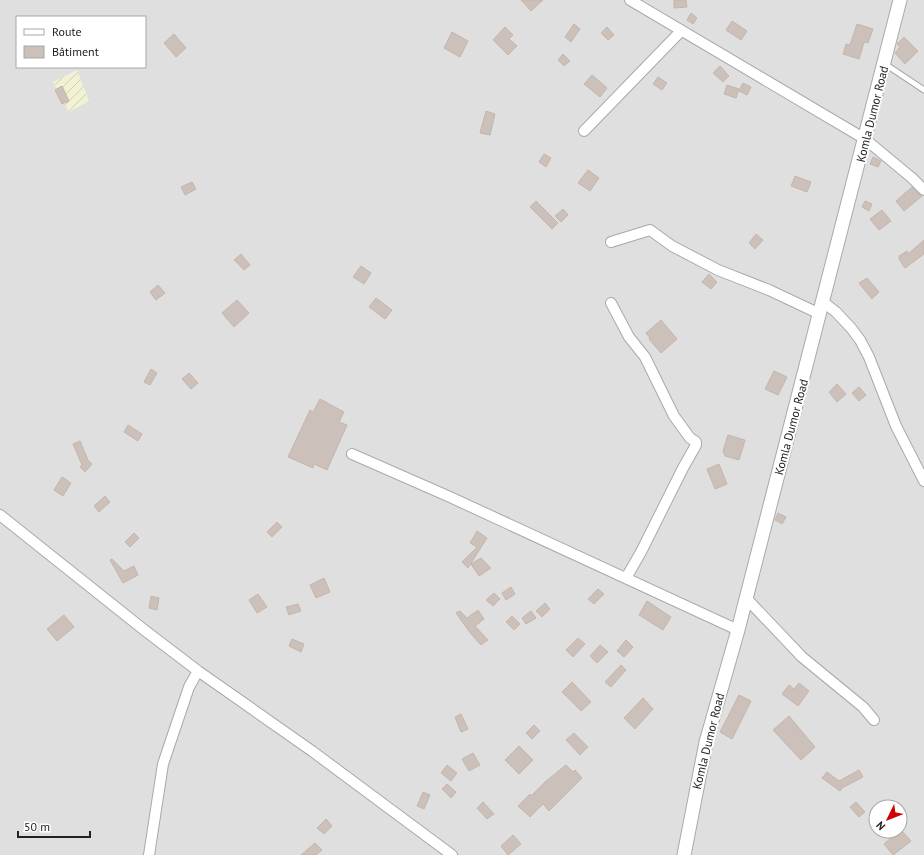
<svg xmlns="http://www.w3.org/2000/svg" width="924" height="855" font-family="'PT Sans',sans-serif">
<style>
.residential{fill:#e0dfdf;fill-rule:evenodd}
.farmland{fill:url(#farmland-furrows)}
.building{fill:#cbc1ba;stroke:#c6b5a9}
.lines{fill:none;stroke-linecap:round;stroke-linejoin:round}
.service-casing{stroke:#a9a9a9;stroke-width:7}
.minor-casing{stroke:#a9a9a9;stroke-width:12}
.tertiary-casing{stroke:#a9a9a9;stroke-width:15}
.service{stroke:#fff;stroke-width:5}
.minor{stroke:#fff;stroke-width:10}
.tertiary{stroke:#fff;stroke-width:13}
.labels{text-anchor:middle;dominant-baseline:central;stroke-width:4;stroke-linejoin:round;paint-order:stroke}
.street-label{font-size:12px;fill:#222;stroke:#fff}
</style>
<defs>
<pattern id="farmland-furrows" width="10" height="10" patternUnits="userSpaceOnUse"><rect width="10" height="10" fill="#f0f2d3"/><path d="M-1 1l2-2M0 10L10 0M9 11l2-2" fill="none" stroke="#cecfb5"/></pattern>
</defs>
<rect width="100%" height="100%" fill="#f2efe8"/>
<path class="residential" d="M0 0H924V855H0ZM17 17H145V67H17ZM876 807H900V831H876Z"/>
<path class="farmland" d="M77 70 89 101 69 112 53 82Z"/>
<path class="building" d="M521 0H543L531 11Z
M674 0H686L687 7 674 8Z
M691 13 697 18 693 24 687 20Z
M732 21 747 31 741 40 726 30Z
M574 24 580 29 571 42 565 37Z
M857 24 873 29 868 43 864 42 859 59 843 54 846 44 850 45Z
M505 27 513 35 509 39 517 46 508 55 493 40Z
M607 27 614 35 608 40 601 33Z
M452 32 468 41 460 57 444 48Z
M174 34 186 48 176 57 164 43Z
M904 37 918 51 905 64 895 53 900 47 897 44Z
M563 54 570 61 564 66 558 60Z
M720 66 729 76 723 82 713 73Z
M592 75 607 88 600 97 584 84Z
M658 77 667 83 662 90 653 84Z
M743 83 751 87 747 95 739 91Z
M727 85 739 89 736 98 724 94Z
M62 86 69 101 62 104 55 90Z
M486 111 495 114 490 135 480 133Z
M544 154 551 158 546 167 539 162Z
M873 157 881 161 878 167 870 164Z
M588 170 599 178 590 191 578 183Z
M795 176 811 182 807 192 791 186Z
M192 182 196 189 185 195 181 187Z
M912 187 922 196 904 211 896 201Z
M536 201 558 223 552 229 530 207Z
M865 201 872 204 869 211 862 207Z
M563 209 568 215 561 222 555 216Z
M882 210 891 221 879 230 870 219Z
M756 234 763 240 755 249 749 243Z
M924 240V254L905 268 899 259V256L907 251 908 254Z
M241 254 250 265 244 270 234 260Z
M361 266 371 273 364 284 353 277Z
M709 274 717 282 711 289 702 282Z
M867 278 879 292 872 299 859 283Z
M158 285 165 293 156 300 150 292Z
M376 298 392 310 385 319 369 307Z
M237 300 249 313 234 327 222 313Z
M661 320 677 339 661 353 649 339 650 338 646 333Z
M151 369 157 373 150 385 144 382Z
M774 371 787 377 778 395 765 389Z
M189 373 198 383 191 389 182 379Z
M837 384 846 394 837 402 829 392Z
M859 387 866 395 859 401 852 393Z
M320 399 344 412 339 422 347 425 327 470 314 464 313 468 288 457 310 410 313 412Z
M128 425 142 434 138 441 124 432Z
M728 435 745 440 739 460 725 456 723 451Z
M80 441 88 460 92 464 85 472 80 467 82 465 73 444Z
M719 464 727 484 715 489 707 469Z
M62 477 71 483 63 496 54 490Z
M105 496 110 502 99 512 94 506Z
M778 513 786 517 782 524 775 520Z
M277 522 282 527 272 537 267 532Z
M477 531 487 538 468 568 462 562 477 547 470 543Z
M134 533 139 538 130 547 125 542Z
M481 558 491 568 479 576 471 564Z
M112 559 124 571 134 566 138 575 123 583 110 560Z
M324 578 330 592 316 598 310 585Z
M511 587 515 594 506 600 502 593Z
M598 589 604 594 594 604 588 599Z
M494 593 500 599 493 606 486 600Z
M258 594 267 607 257 613 249 600Z
M151 596 159 598 157 610 149 608Z
M647 601 671 617 663 630 639 615Z
M545 603 550 609 542 617 536 611Z
M298 604 301 611 289 615 286 607Z
M478 610 484 619 475 626 488 640 481 645 471 634 456 613 460 611 467 618Z
M531 611 536 618 526 624 522 618Z
M64 615 74 627 57 641 47 629Z
M512 616 520 624 514 630 506 622Z
M578 638 585 644 573 657 566 650Z
M292 639 304 644 301 652 289 646Z
M626 640 633 647 624 657 617 651Z
M600 645 608 652 597 663 590 656Z
M621 665 626 670 611 687 605 682Z
M572 682 591 702 581 711 562 692Z
M799 683 809 691 798 706 782 694 789 685 794 689Z
M739 695 751 701 732 739 720 732Z
M643 698 653 709 635 729 624 718Z
M461 714 468 729 461 732 455 717Z
M789 716 815 747 801 760 773 730Z
M534 725 540 731 532 739 526 733Z
M574 733 588 747 580 755 566 740Z
M519 746 533 760 519 774 505 760Z
M473 753 480 765 469 771 462 759Z
M447 765 457 773 451 781 441 773Z
M566 765 573 772 575 770 582 778 549 811 543 804 530 817 518 806 530 794 531 796 545 782Z
M859 770 863 777 842 788 840 791 822 778 827 772 839 781Z
M447 784 456 792 451 798 442 789Z
M423 792 430 795 424 809 417 806Z
M483 802 494 814 487 819 477 808Z
M856 802 865 812 859 817 850 807Z
M326 819 332 826 324 834 317 828Z
M886 831H902L911 841 893 855 884 844 892 837Z
M513 835 521 844 508 855 501 846Z
M315 843 322 850 316 855H301Z"/>
<g class="lines">
<defs>
<path id="service" d="M885 64 924 90"/>
<path id="minor" d="M630 0 865 139 912 178 924 190
M584 131 681 31
M611 242 650 230 672 246 718 270 769 290 820 314
M823 302 836 312 851 328 860 340 869 357 896 426 924 481
M611 303 629 337 645 357 674 416 690 438 696 442V445L683 468 641 552 626 578
M352 454 450 497 738 630
M0 515 143 629 198 671 312 751 452 855
M746 598 802 657 863 707 874 720
M149 855 163 764 189 687 198 671"/>
<path id="tertiary" d="M684 855 706 742 738 630 900 0"/>
</defs>
<use href="#service" class="service-casing"/>
<use href="#minor" class="minor-casing"/>
<use href="#tertiary" class="tertiary-casing"/>
<use href="#service" class="service"/>
<use href="#minor" class="minor"/>
<use href="#tertiary" class="tertiary"/>
</g>
<g class="labels">
<g class="street-label">
<text transform="translate(872 114) rotate(-76)">Komla Dumor Road</text>
<text transform="translate(791 427) rotate(-75)">Komla Dumor Road</text>
<text transform="translate(708 741) rotate(-76)">Komla Dumor Road</text>
</g>
</g>
<rect x="16" y="16" width="130" height="52" fill="#ffffff" stroke="#a7a7a7"/>
<rect x="24" y="29" width="20" height="6" fill="#ffffff" stroke="#a7a7a7"/>
<text x="52" y="36" font-size="12" fill="#222222">Route</text>
<rect x="24" y="46" width="20" height="12" fill="#cbc1ba" stroke="#a7a7a7"/>
<text x="52" y="56" font-size="12" fill="#222222">Bâtiment</text>
<g transform="translate(888 819) rotate(227)"><circle r="19" fill="#ffffff" stroke="#a7a7a7"/>
<path d="M0-3L7 15L0 10L-7 15Z" fill="#d30003"/>
<text y="-6" font-size="11" font-weight="bold" text-anchor="middle" fill="#222222">N</text>
</g>
<path d="M18 831v6h72v-6" fill="none" stroke="#222222" stroke-width="2"/>
<text x="24" y="831" font-size="12" fill="#222222" stroke="#ffffff" stroke-width="3" paint-order="stroke">50 m</text>
</svg>
